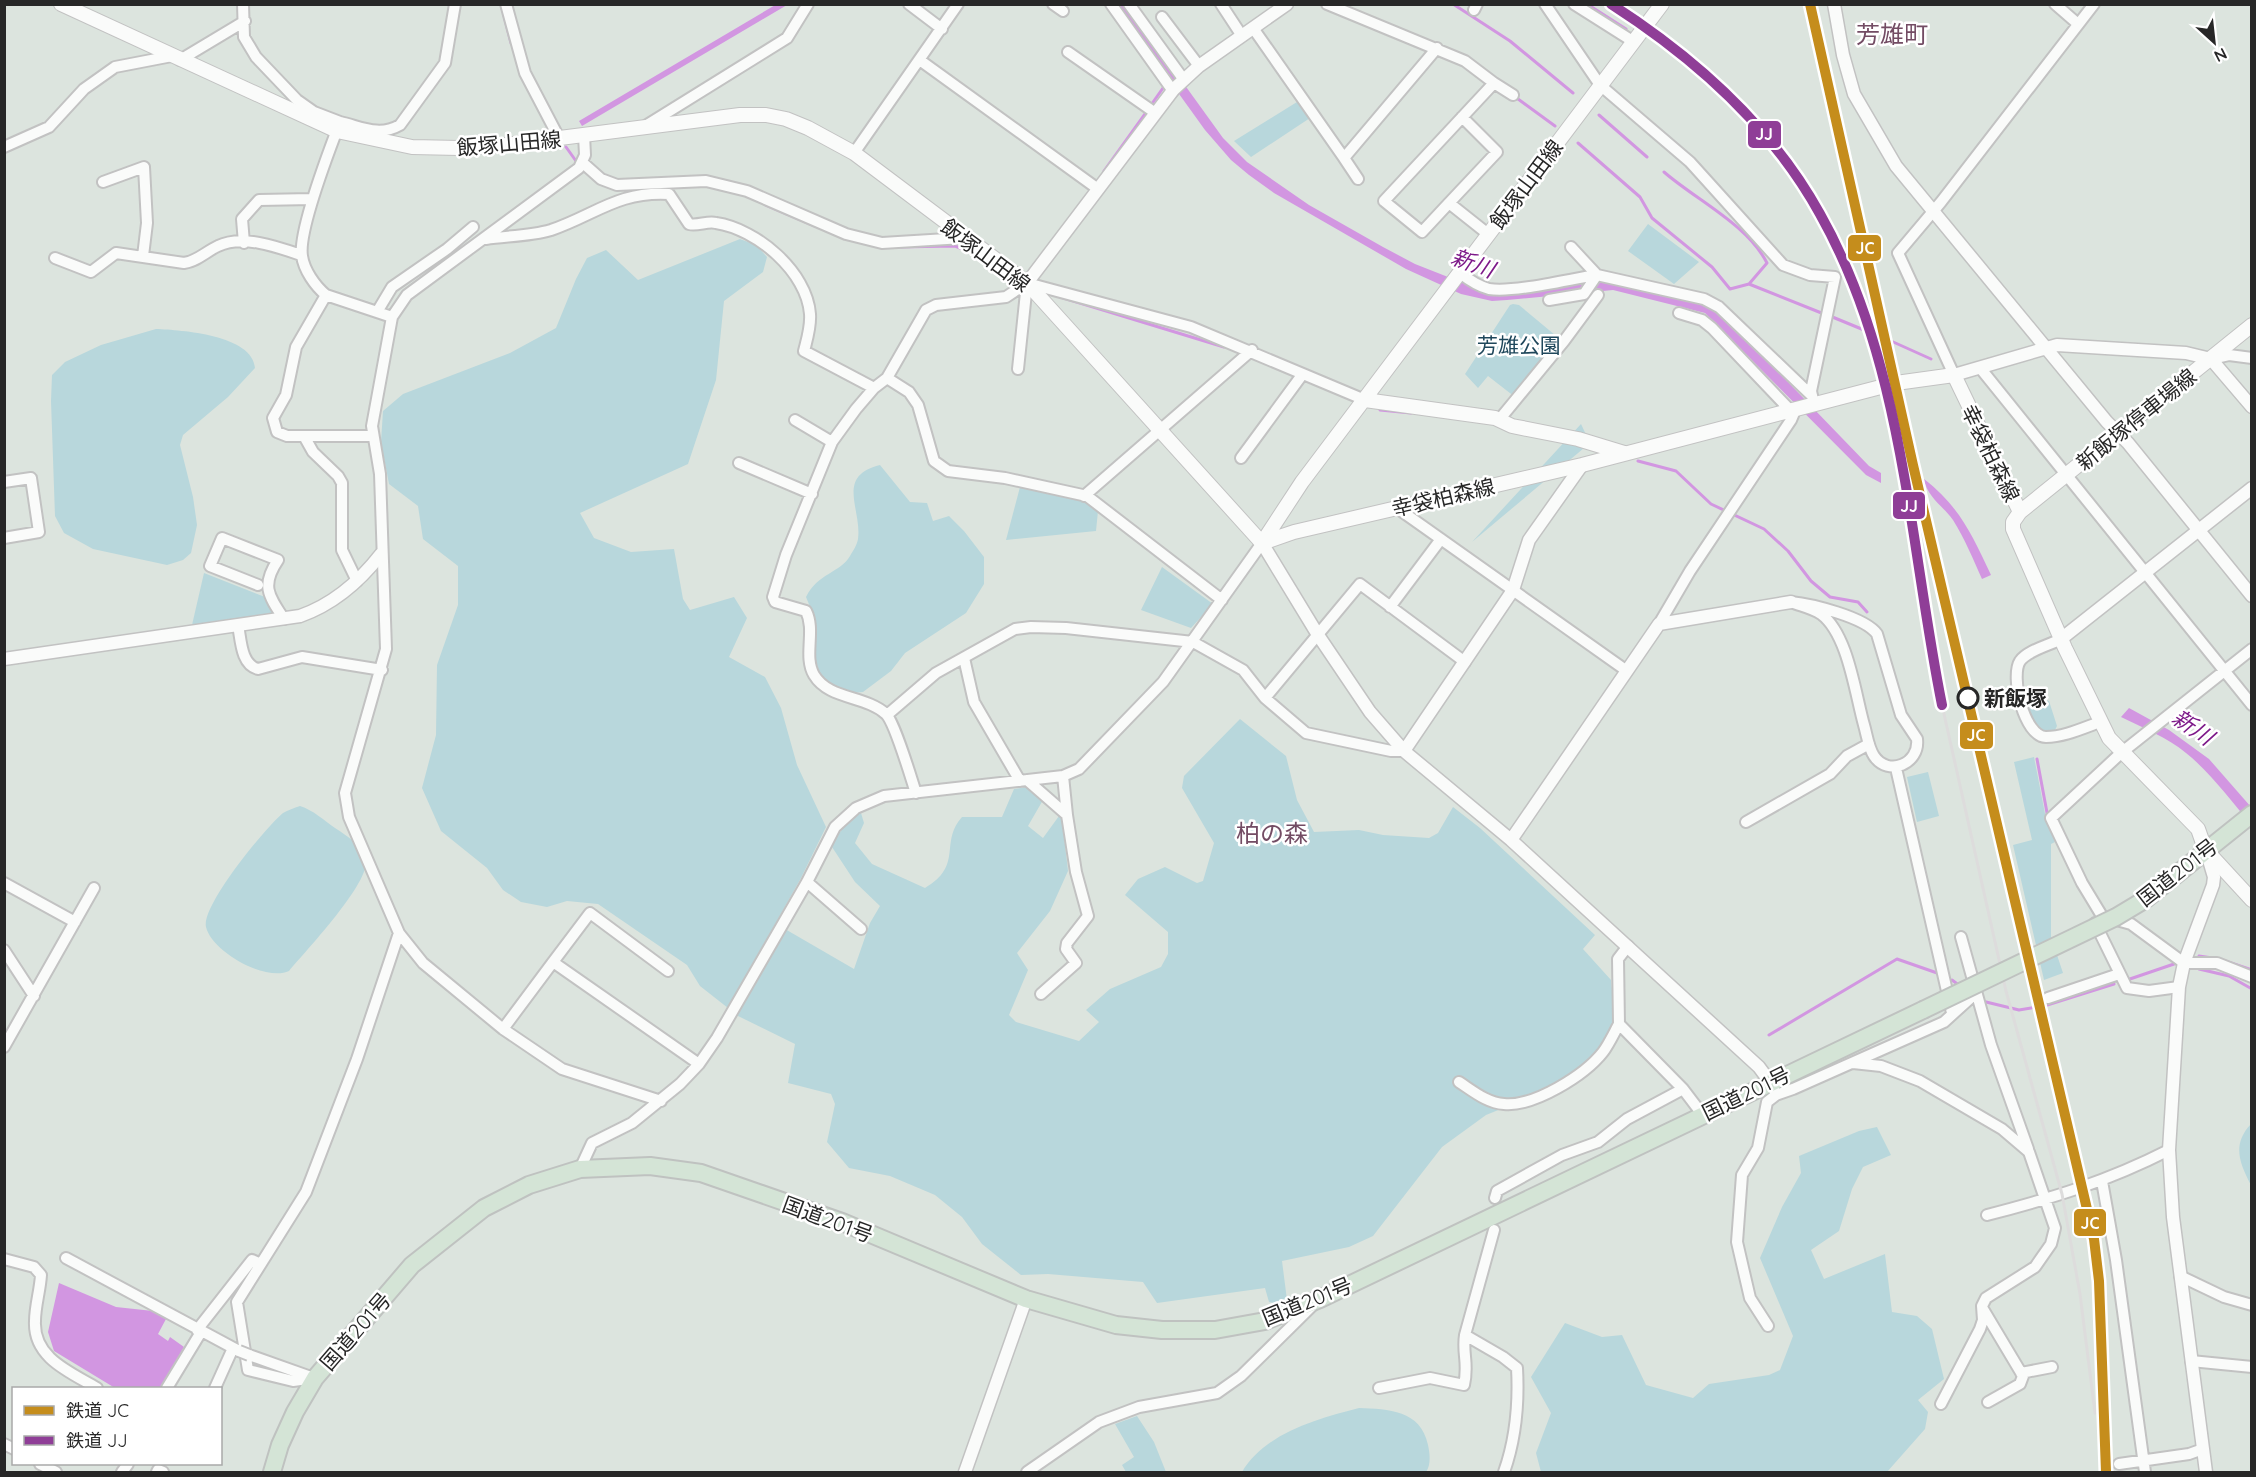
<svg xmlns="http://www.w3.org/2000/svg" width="2256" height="1477" font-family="Quicksand,'Noto Sans JP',sans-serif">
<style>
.green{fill:#b8d7dc}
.water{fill:#d296e1}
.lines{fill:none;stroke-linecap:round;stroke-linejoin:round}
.stream{stroke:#d296e1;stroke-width:3}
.minor-casing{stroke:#c2c2c2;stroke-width:14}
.tertiary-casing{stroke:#c2c2c2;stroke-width:15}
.secondary-casing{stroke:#c2c2c2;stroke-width:16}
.trunk-casing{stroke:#bfc2c0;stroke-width:20}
.minor{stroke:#fafbfa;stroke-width:10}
.tertiary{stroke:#fafbfa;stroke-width:12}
.secondary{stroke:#fafbfa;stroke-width:14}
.trunk{stroke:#d4e4d6;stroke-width:16}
.rail{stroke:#dddcdc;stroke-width:3}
.minor-bridge-casing{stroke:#c2c2c2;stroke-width:14;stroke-linecap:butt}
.trunk-bridge-casing{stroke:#bfc2c0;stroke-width:20;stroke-linecap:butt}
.minor-bridge{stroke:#fafbfa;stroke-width:10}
.trunk-bridge{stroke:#d4e4d6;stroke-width:16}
.rail-1-casing{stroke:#fff;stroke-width:15}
.rail-2-casing{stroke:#fff;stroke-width:15}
.rail-1{stroke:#c58d1c;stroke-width:10}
.rail-2{stroke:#8f3e97;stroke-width:10}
.stop-dot{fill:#fff;stroke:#272727;stroke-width:3}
.labels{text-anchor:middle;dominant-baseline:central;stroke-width:5;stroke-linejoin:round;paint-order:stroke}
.street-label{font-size:21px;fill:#272727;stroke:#fff}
.park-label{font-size:21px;fill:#1f475b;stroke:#fff}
.stop-label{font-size:21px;font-weight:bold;fill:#272727;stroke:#fff;text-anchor:start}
.water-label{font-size:22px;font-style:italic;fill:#7d1989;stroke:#fff}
.quarter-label{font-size:24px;fill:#734c64;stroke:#fff}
.line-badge{stroke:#fff;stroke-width:2}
.badge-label{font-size:16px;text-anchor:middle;font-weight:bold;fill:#fff}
</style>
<rect width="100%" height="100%" fill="#dce4de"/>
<path class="green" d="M1297 102 1310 118 1251 157 1234 141Z
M1648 224 1699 262 1674 284 1628 251Z
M740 239 756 245 767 257 763 272 724 301 716 380 688 464 580 513 594 538 631 552 674 549 683 599 690 610 734 597 747 618 729 657 765 677 781 708 797 765 826 827 801 878 728 1008 700 986 687 965 598 904 567 901 547 907 521 902 503 890 487 868 441 831 422 788 436 735 437 665 458 605V566L423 539 418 506 389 484 381 442 383 411 403 394 510 353 556 328 576 279 587 258 606 250 638 280Z
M1513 304 1519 305 1561 340 1515 397 1488 376 1478 388 1465 374 1510 305Z
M156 329C181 330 253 335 255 368L228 397 183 435 180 445 193 497 197 525 191 553 183 560 167 565 93 549 64 533 55 516 51 401 52 375 65 362 101 345Z
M1581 424 1590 443 1472 542Z
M880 465 910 502 927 503 933 521 949 516 964 531 984 557V584L966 613 905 653 891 671 863 692 853 693 834 687 820 676 816 665 815 619 806 597C818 573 840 573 850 556 853 551 857 545 858 539 862 509 835 476 880 465Z
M1020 487 1082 500 1098 511 1096 531 1006 540Z
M1162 567 1213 604 1191 628 1141 610Z
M204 573 265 597 273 613 192 625Z
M2041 699 2049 701 2057 726 2054 732C2037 733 2035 724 2028 710Z
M1240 719 1286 756 1297 800 1314 832 1359 830 1383 835 1429 838 1438 833 1453 807 1480 828 1595 935 1583 949 1611 980 1615 1023 1601 1050 1587 1065 1543 1092 1486 1115 1442 1147 1373 1236 1349 1247 1282 1261 1287 1300 1278 1304 1269 1302 1265 1288 1157 1303 1143 1282 1048 1274 1021 1275 982 1244 962 1217 935 1195 890 1176 849 1168 827 1142 835 1104 831 1094 788 1083 795 1044 736 1015 785 929 854 969 870 923 880 906 855 882 832 847C839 832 846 820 861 813L864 823 855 843 872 864 925 888C964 865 939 843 962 817H1002L1014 789 1028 787 1043 800 1028 826 1043 838 1059 816 1062 819 1068 871 1050 911 1017 953 1028 970 1009 1015 1016 1022 1079 1041 1099 1022 1086 1010 1110 989 1161 967 1168 954V932L1125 895 1138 879 1165 867 1197 883 1203 881 1214 843 1182 788 1184 776Z
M2034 757 2047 824 2055 842 2051 844V937L2063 973 2044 980 2013 845 2032 840 2014 762Z
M1928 772 1939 816 1917 822 1907 777Z
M300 806C313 810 325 821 335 828 347 836 364 846 366 862 367 886 306 951 289 971 266 982 212 952 206 927 201 906 265 828 283 813 288 810 294 808 300 806Z
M2251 1124V1185C2239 1162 2232 1144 2251 1124Z
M1877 1127 1891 1155 1863 1167 1852 1189 1839 1231 1811 1250 1824 1279 1885 1254 1892 1312 1917 1316 1932 1329 1944 1379 1918 1400 1928 1412 1925 1429 1887 1472H1541L1536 1453 1551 1413 1531 1377 1565 1323 1602 1337 1622 1335 1646 1385 1693 1398 1709 1384 1769 1375 1780 1370 1793 1336 1760 1258 1782 1207 1801 1173 1799 1156 1859 1131Z
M1359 1408C1388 1409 1421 1410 1428 1445 1430 1454 1431 1465 1426 1472H1242C1265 1433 1317 1419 1359 1408Z
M1137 1416 1154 1442 1166 1472H1126L1122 1465 1134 1457 1115 1424Z"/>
<path class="water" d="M777 4 787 5 582 126 579 121Z
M1115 5H1127L1223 138 1247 162 1309 205 1383 247 1415 264 1481 290 1598 281 1710 304 1731 323 1869 466 1881 473V483L1866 475 1705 313 1613 290 1507 300 1492 301 1461 294 1406 269 1274 193 1249 175 1231 160 1205 130Z
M1924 479C1960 507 1972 535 1991 575L1982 579C1973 559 1965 539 1953 520 1943 506 1927 497 1924 479Z
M2129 708 2169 730 2209 759 2251 807V824C2230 800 2211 773 2186 753 2167 737 2143 728 2121 717Z
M59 1283 116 1307 153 1311 166 1319 158 1334 168 1341 170 1337 184 1347 160 1388H115L54 1351 48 1332Z"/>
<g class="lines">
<path class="stream" d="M501 4 511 43
M1453 4 1510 41 1573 93
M1587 4 1626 29
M1514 96 1555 126
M1151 105 1163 88
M1599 115 1647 157
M1578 143 1640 197 1652 218 1712 267 1730 289 1749 284 1824 314
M566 147 576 161
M1104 171 1147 111
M1664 172C1696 200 1747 224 1767 263L1749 284
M766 205 815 226
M897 247 955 246 973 253 1017 285
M1057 296 1224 347
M1830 316 1864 330
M1891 341 1931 359
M1380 410 1411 413
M1638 461 1676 471 1711 504 1764 529 1788 551 1811 581 1830 597 1858 602 1867 612
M2037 759 2048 818
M2091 907 2098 920
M2199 956 2219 959
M2225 961 2252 970
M2199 969 2229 976 2252 989
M1952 980 1960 986
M2127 980 2174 964
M1982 1001 2019 1010 2044 1006 2114 984
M1769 1035 1897 959 1940 974"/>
<defs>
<path id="minor" d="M243 4 244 37 256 57 297 100 314 112 340 122
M506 4 525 73 559 138
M909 4 942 29
M1053 4 1063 11
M1111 4 1173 91
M1129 4 1184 80
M1221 4 1242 36
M1327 4 1465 61 1494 83 1384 201 1422 232 1449 203 1488 234
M1545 4 1600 85 1690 162 1783 265 1810 275 1835 277 1811 391 1814 404
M1574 4 1634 42
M2055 4 2078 24
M1474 10 1477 4
M1162 17 1199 66
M1253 28 1344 158
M1068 52 1154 112
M180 60 245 21
M921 61 1098 189
M1494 83 1513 95
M647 125 787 38 808 4
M584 135 585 155 579 168 407 295 392 317 372 426 380 474 386 649 345 793 349 817 399 933 423 963 503 1029 562 1069 661 1101
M4 147 49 127 84 89 115 67 172 56
M854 153 958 4
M583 163 601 179 617 185 706 181 747 191 846 234 882 243 963 238
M1358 179 1344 158 1437 48
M103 182 144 167 147 223 143 256
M1449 203 1497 152 1462 117
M486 239C507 236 531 236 551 230 595 215 618 191 669 194L689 224C698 226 707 221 716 223 757 229 807 272 810 314 811 327 807 339 804 351L874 388
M244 243 242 219 259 200 312 199
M1571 247 1597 275
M55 258 91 272 116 253 184 263C198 261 205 252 218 246 242 234 278 247 301 255
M1460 273C1469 280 1478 286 1489 289 1514 293 1570 279 1597 275
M326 295 296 347 286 395 273 418 277 432 287 436H372
M1549 300 1584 294 1597 275 1704 299 1719 307 1811 395
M377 312 392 287 447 249 473 227
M1679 313 1702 320 1712 328 1790 410
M392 317 326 295C315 286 304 270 302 256 298 231 330 148 340 122 362 127 379 137 400 125L445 63 455 4
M2211 359 2229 355 2252 358
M1018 369 1027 283
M1981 369 2252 705
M1954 375 1898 253 1941 202 2094 4
M887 378 909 392 918 405 934 461 948 471 1005 478 1087 496 1222 600
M795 420 832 442
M1499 420 1564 341 1598 295
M304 436 313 452 338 476 342 483V550L357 581
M1241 458 1302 375
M739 463 812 494
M4 482 31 478 39 532 4 538
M1084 496 1252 350
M1397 508 1627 671
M258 585 210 566 222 538 278 560C261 585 268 595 284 619
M1791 602C1811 604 1865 617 1877 634L1901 715 1917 739C1920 764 1888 777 1874 756 1868 747 1867 735 1864 725 1855 693 1848 634 1821 614 1812 608 1801 606 1791 602Z
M1390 607 1441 539
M1659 624 1690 571 1791 420 1796 408
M238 625C241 640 241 665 258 669L302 657 382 670
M2061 639C2050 645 2028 650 2020 661 2010 676 2024 737 2046 737 2064 737 2083 728 2100 722
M2252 649 2121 753 2051 818 2082 883 2102 916 2131 924 2184 963H2217L2252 977
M964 658 974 702 1020 781
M1265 698 1360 584 1465 662
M887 715 936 673 1015 629 1031 627 1066 628 1193 642 1243 670 1265 698 1306 733 1391 751H1404
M1896 768 1952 1013
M1063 776 1067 815
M1027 780 1067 815 1076 872 1088 916 1067 943 1066 949 1076 963 1041 994
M916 793C911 778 895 723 886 714 865 695 829 700 814 675 803 656 816 631 806 611L775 602 773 597 786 555 832 442 856 409 874 388 887 378 926 310 936 305 1006 297 1027 283 1191 327 1365 400
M1746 822 1830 774 1847 756 1869 744
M807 882 861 929
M4 883 75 922
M2095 923 2127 988 2149 991 2179 987
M1961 937 1991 1045 2028 1149
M1628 946 1618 959 1619 1024 1683 1089 1702 1114
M4 950 34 996
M553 962 590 913 668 971
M2048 998 2119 974
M503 1029 553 962 699 1064
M4 1047 94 888
M1853 1063 1881 1066 1920 1081 2002 1129 2029 1152 2055 1228 2051 1244 2035 1267 1986 1298 1982 1306 1983 1320 1980 1329 1941 1404
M1459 1082C1473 1091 1487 1103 1504 1104 1534 1107 1585 1075 1603 1052 1609 1044 1614 1033 1619 1024
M1774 1090 1776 1095 1793 1089 1944 1022 1976 993
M580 1169 592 1143 632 1123 680 1084 699 1064 717 1038 807 882 835 827 856 808 884 796 1063 776 1079 769 1163 682 1262 543
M2102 1181 2116 1260 2145 1472
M1495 1198 1497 1191 1562 1155 1598 1142 1627 1119 1683 1089
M1987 1215C2053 1198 2108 1181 2169 1150
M1494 1230 1465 1335 1503 1357 1517 1368C1519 1404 1516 1438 1504 1472
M66 1258 239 1351
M4 1259 34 1267 41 1275C40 1291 35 1306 35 1321 33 1358 70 1372 97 1388
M2180 1276 2224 1297 2252 1305
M1983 1309 2023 1376 2020 1384 1988 1402
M1768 1326 1750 1298 1737 1242 1742 1175 1758 1148 1767 1102 1776 1095
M197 1330 252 1260 261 1264
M249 1355 311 1377
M2191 1361 2252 1367
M2021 1373 2052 1367
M315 1378 293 1381 248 1370 237 1302 306 1192 357 1059 399 933
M167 1388 201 1332
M215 1388 233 1348
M1379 1388 1430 1378 1464 1385C1469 1363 1462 1354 1465 1335
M4 1444 14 1449
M40 1464 56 1472
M2119 1464 2189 1454 2203 1449
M122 1472 128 1464
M157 1472 158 1470 163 1472
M1027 1472 1099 1422 1139 1407 1217 1393 1241 1376 1314 1304"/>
<path id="tertiary" d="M1834 4 1843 55 1854 94 1896 166 2107 422 2128 443 2252 596
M1027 283 1174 89 1199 66 1287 4
M1954 375 2057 345 2186 353 2211 359 2252 407
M1262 543 1318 635 1370 712 1404 751 1511 840 1759 1067 1770 1082
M2061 639 2252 488
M4 659 300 616C334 604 360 581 381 554
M1404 751 1513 590 1529 540 1582 465
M1511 840 1659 624 1791 602
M2206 850 2214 877 2213 885 2184 963 2179 987 2169 1150 2173 1217 2206 1472
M965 1472 1026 1299"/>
<path id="secondary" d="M61 4 337 131 412 147 459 148 505 145 740 115H766L786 119 808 128 854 153 1027 283 1262 543
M2252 325 2020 512 2013 522V529L2065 648 2109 738 2198 829 2205 849 2252 900
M1365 400 1495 418 1512 426 1578 439 1624 453
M1262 543 1294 532 1582 465 1896 383 1954 375 2020 512
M1262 543 1302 482 1662 4"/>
<path id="trunk" d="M2146 899 2252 814
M272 1472 280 1445 295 1412 315 1378 412 1265 484 1208 529 1185 580 1169 650 1166 701 1173 842 1222 1026 1299 1116 1325 1162 1330H1215L1265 1321 1320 1299 1923 1010"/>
</defs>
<use href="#minor" class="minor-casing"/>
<use href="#tertiary" class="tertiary-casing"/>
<use href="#secondary" class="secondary-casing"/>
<use href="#trunk" class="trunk-casing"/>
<use href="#minor" class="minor"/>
<use href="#tertiary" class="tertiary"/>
<use href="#secondary" class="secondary"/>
<use href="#trunk" class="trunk"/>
<path class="rail" d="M1942 705 2006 991 2062 1194 2080 1294 2095 1413"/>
<defs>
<path id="minor-bridge" d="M239 1351 249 1355"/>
<path id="trunk-bridge" d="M1923 1010 2116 917 2146 899"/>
</defs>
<use href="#minor-bridge" class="minor-bridge-casing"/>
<use href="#trunk-bridge" class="trunk-bridge-casing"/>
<use href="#minor-bridge" class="minor-bridge"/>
<use href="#trunk-bridge" class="trunk-bridge"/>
<defs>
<path id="rail-1" d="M1810 4 1913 465 2094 1239 2099 1281 2106 1472"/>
<path id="rail-2" d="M1611 4C1695 58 1771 125 1820 214 1904 363 1909 541 1942 705"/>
</defs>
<use href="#rail-1" class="rail-1-casing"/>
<use href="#rail-2" class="rail-2-casing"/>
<use href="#rail-1" class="rail-1"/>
<use href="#rail-2" class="rail-2"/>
</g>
<circle class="stop-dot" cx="1968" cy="698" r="10"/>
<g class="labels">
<g class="street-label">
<text transform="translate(509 143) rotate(-5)">飯塚山田線</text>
<text transform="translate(1526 184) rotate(-53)">飯塚山田線</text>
<text transform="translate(986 255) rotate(37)">飯塚山田線</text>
<text transform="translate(2136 419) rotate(-39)">新飯塚停車場線</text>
<text transform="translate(1991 453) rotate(64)">幸袋柏森線</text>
<text transform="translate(1443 497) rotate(-13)">幸袋柏森線</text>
<text transform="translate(2177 872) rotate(-38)">国道201号</text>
<text transform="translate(1746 1093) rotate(-26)">国道201号</text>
<text transform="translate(828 1219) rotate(20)">国道201号</text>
<text transform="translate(1307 1301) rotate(-22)">国道201号</text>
<text transform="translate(355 1331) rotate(-49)">国道201号</text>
</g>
<g class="park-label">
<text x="1519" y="345">芳雄公園</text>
</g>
<g class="stop-label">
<text x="1984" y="698">新飯塚</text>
</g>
<g class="water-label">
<text transform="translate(1473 263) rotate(20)">新川</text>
<text transform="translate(2193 727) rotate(34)">新川</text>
</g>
<g class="quarter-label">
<text x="1892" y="34">芳雄町</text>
<text x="1272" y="833">柏の森</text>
</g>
</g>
<g class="line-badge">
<rect x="1747" y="120" width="35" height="29" rx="6" fill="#8f3e97"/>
<rect x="1847" y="234" width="35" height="28" rx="6" fill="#c58d1c"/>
<rect x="1892" y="491" width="34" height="29" rx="6" fill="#8f3e97"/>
<rect x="1959" y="721" width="35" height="29" rx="6" fill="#c58d1c"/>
<rect x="2073" y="1208" width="34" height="29" rx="6" fill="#c58d1c"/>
</g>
<g class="badge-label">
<text x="1764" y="140">JJ</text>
<text x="1865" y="254">JC</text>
<text x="1909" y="512">JJ</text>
<text x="1976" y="741">JC</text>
<text x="2090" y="1229">JC</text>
</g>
<rect width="2256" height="1477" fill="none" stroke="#272727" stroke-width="12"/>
<rect x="12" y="1387" width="210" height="78" fill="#ffffff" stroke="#a9a9a9" stroke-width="1.5"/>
<rect x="24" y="1406" width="30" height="9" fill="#c58d1c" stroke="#a9a9a9" stroke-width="1.5"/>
<text x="66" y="1417" font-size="18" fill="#272727">鉄道 JC</text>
<rect x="24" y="1436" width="30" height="9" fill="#8f3e97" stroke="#a9a9a9" stroke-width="1.5"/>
<text x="66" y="1447" font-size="18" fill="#272727">鉄道 JJ</text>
<g transform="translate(2214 42) rotate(153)" stroke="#ffffff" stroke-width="4.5" paint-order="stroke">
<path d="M0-4.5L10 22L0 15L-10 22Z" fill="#272727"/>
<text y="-9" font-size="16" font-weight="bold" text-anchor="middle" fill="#272727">N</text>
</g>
</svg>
